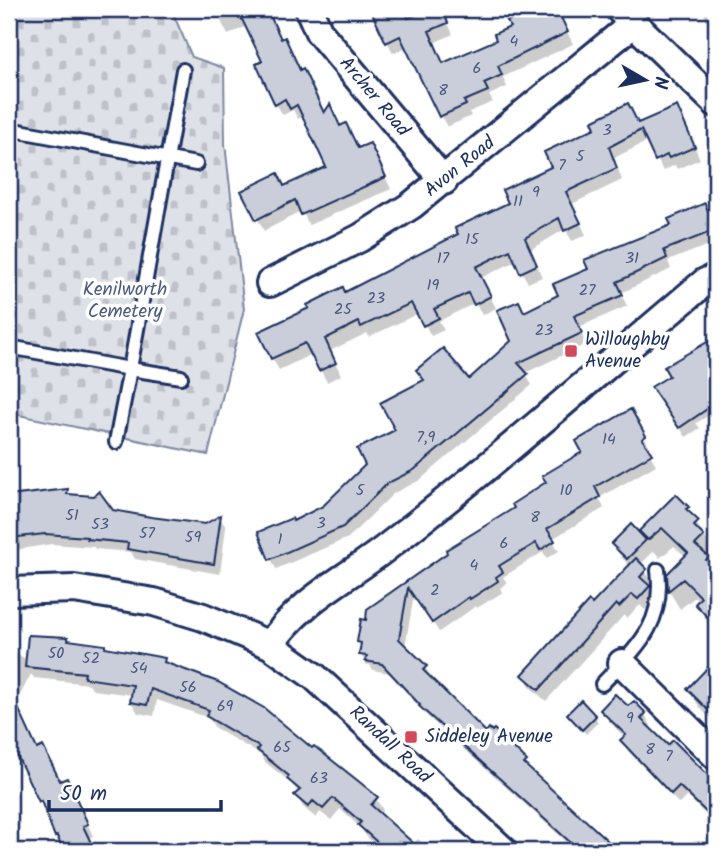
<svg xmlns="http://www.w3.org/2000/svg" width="725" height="860" font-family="Kalam,sans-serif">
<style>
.cemetery{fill:url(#cemetery-stones);stroke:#7c88a2;stroke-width:2}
.shadow{fill:#0003}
.building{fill:#caceda;stroke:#1b2f5e;stroke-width:2}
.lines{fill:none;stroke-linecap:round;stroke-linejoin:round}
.service-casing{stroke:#1b2f5e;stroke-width:18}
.minor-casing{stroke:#1b2f5e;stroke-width:32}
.service{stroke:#fff;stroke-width:12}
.minor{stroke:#fff;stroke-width:26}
.poi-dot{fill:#d1495b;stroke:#fff;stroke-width:2.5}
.labels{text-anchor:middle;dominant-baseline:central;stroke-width:7;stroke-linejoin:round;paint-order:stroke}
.number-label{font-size:16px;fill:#47577d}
.street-label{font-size:19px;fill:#1b2f5e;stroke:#fff}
.park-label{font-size:19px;fill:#4c5c80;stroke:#fff}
.poi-label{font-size:19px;fill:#1b2f5e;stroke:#fff;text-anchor:start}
</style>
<defs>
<pattern id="cemetery-stones" width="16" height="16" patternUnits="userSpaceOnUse" patternTransform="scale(1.75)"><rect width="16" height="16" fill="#dee1e7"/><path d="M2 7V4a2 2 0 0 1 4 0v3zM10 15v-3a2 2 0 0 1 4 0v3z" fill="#bec1c9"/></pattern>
</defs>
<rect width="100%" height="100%" fill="#fff"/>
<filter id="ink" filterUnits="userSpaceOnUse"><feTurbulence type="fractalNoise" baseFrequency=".0143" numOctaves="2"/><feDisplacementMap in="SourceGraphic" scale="14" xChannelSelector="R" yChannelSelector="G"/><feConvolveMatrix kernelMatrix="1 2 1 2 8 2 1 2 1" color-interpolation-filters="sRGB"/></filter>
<g filter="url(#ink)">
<path class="cemetery" d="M9 9H171L192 57 224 68 225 144 244 309 208 455 9 413Z"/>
<path class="shadow" d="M215 9H263L300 71 303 70 325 115 340 127 358 150 370 145 391 189 309 225 302 211 264 231 244 192 284 188 329 168 304 116 298 119 293 110 283 115 276 104 264 62 247 26 228 35Z
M371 9H404L409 20 435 9H441L453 34 434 43 444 65 499 41 530 13 528 9H556L573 44 503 77 507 87 489 95 493 102 469 112 471 116 447 127 407 47 393 53Z
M702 9H716V42Z
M683 120 700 159 677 169 675 165 663 171 648 141 614 158 622 180 572 204 586 235 572 241 565 229 530 250 542 277 528 283 516 261 481 278 496 308 482 315 475 303 439 321 444 330 431 336 419 313 369 337 367 333 330 351 341 375 327 382 312 354 279 370 272 358 345 294 461 235 638 125Z
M716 200V242L668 261 671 269 621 293 627 306 579 327 586 344 525 373 532 385 420 480 394 493 348 538 276 569 271 559 293 523 324 508 367 465 397 431 424 382 418 371 469 381 513 341 525 314 561 296 590 270 673 226 670 220Z
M704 346 716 366V411L696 423 700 428 686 437 660 398Z
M630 411 650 447 647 449 656 465 599 498 604 508 552 539 559 551 547 558 543 552 503 577 507 583 500 588 503 592 477 608 476 606 439 632 414 595 405 647 425 667 431 677 429 678 486 734 525 762 532 773 617 851H577L427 716 389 673 373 670 370 665H367L361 655 362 648 359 642 367 623 369 610 516 508Z
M67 490 70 496 112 511 206 526 220 518 226 527 220 574 135 559 131 552 95 549 94 547 51 544 9 551V497Z
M687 508 708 542 707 543 714 556 709 561 716 572V634L708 623 697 604 699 602 695 597 680 609 669 591V575L686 557 674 546 660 558 654 551 640 565 653 582 648 587 655 599 645 610 640 605 627 618 624 615 546 701 531 688 524 675 630 566 621 557 613 544 631 527 647 542 642 531Z
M69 641 164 660 167 665 376 799 383 810 379 815 412 845 418 839 431 851H382L367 837 360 827 340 809 331 820 320 812 316 818 303 807 297 796 299 793 291 783 265 762 261 755 215 728 209 718 157 700 154 716 138 713 131 701 133 695 93 690 89 684 34 678 31 674 16 703 38 750 60 783 73 791 93 836 88 838 94 851H66L19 758 14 760 9 751V650L28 660Z
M716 662V724L700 708 689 689Z
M628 709 645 714 651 726 648 729 668 748 673 742 711 781 716 790V825L687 796 679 804 629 752 622 741 625 738 609 721 602 710Z
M569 714 595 717 598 722 586 734Z"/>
<path class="building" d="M237 9H267L281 39 285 37 300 70 303 68 324 113 330 104 340 126 346 123 358 148 370 143 386 177 301 215 295 200 256 220 241 191 278 173 284 186 326 167 297 105 290 109 285 99 275 105 256 64 262 61Z
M370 9H404L408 18 431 9H442L448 23 429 31 443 63 496 40 494 34 510 27 507 21 536 9H557L568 32 498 66 502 75 484 83 488 91 464 101 466 105 439 117 400 36 386 43Z
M628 103 638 123 677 106 695 147 669 158 667 155 655 161 641 130 609 147 617 168 566 192 581 223 564 231 559 218 525 238 537 265 520 273 510 250 476 267 491 296 474 305 468 293 434 309 439 318 423 326 411 303 361 327 359 322 325 339 336 363 319 371 305 343 271 359 258 332 309 308 307 305 343 287 345 292 458 234 455 228 508 203 502 190 551 167 544 152 595 128 592 121Z
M705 203 716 230 664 250 667 258 617 282 623 295 574 316 582 333 518 363 528 374 414 470 388 483 343 527 269 560 258 532 292 518 293 521 323 506 365 465 357 449 395 430 380 403 424 380 416 370 443 348 469 379 511 341 497 310 519 301 524 312 558 295 553 284 588 269 584 260 671 225 668 219Z
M716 337V403L679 428 651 387 669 376 664 367Z
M631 409 646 436 642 439 652 454 595 487 600 497 547 529 555 541 540 550 536 543 499 566 503 572 496 577 498 581 470 599 469 597 432 623 408 588 399 639 427 666 423 670 486 732 489 728 492 731 494 729 527 761 524 764 619 851H580L419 706 420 705 382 664 365 661 367 656 359 655 361 643 357 642 361 619 366 620 367 609 447 553 446 550 514 508 512 504 546 482 542 476 582 452 576 441Z
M68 489 67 494 94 496 99 491 113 510 151 517 205 524 221 515 214 564 127 549 128 543 87 539V537L45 534 10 538 9 496Z
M676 494 689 507 686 509 699 521 694 526 704 536 695 545 709 557 706 560 716 569V626L695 604 701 597 683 579 668 591 667 574 688 553 662 528 648 540 639 531Z
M631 524 646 540 627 559 611 544Z
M636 558 647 569 640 577 650 586 638 599 632 594 619 607 616 604 539 690 522 675 589 601 592 604Z
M28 635 68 637V640L105 645V647L165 658 164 662 218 682 264 708 312 748 314 746 357 780 378 797 371 805 422 851H387L358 825 361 822 333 798 323 809 313 801 308 807 294 795 300 790 287 779 289 776 257 750 259 747 206 716 209 710 151 689 147 705 130 702 133 685 84 678 85 673 25 667Z
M716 659V718L687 689Z
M9 688 37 749 43 746 60 781 67 778 88 824 83 826 95 851H64L57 836 55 837 41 801 39 802 9 739Z
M615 694 628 706 634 701 646 713 641 719 668 745 673 740 712 779 708 784 716 792V803L707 813 679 786 671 794 620 740 626 735 600 710Z
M581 700 596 716 582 730 567 714Z"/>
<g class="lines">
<defs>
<path id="service" d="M9 129 196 164
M9 347 130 369 183 70
M116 442 130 369 181 377
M602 684C636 648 665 625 658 570"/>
<path id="minor" d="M309 9 319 32 444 181
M619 9 716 103
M270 283 360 238 412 205 633 24
M9 591 74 589 154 602 203 617 270 645 315 677 504 851
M270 645C301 599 345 580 387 547 496 463 599 371 705 282L716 277
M622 663 716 756"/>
</defs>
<use href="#service" class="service-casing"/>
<use href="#minor" class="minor-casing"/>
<use href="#service" class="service"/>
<use href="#minor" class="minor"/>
</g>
</g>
<g class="poi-dot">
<rect x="564" y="344" width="14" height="14" rx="3.5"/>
<rect x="404" y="730" width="14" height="14" rx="3.5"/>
</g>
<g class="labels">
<g class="number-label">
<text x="514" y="41">4</text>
<text x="477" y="68">6</text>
<text x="443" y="90">8</text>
<text x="607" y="130">3</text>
<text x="580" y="156">5</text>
<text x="562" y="165">7</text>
<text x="536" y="192">9</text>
<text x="518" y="201">11</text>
<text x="472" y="239">15</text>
<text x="443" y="258">17</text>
<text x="632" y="258">31</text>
<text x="433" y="285">19</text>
<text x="587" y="290">27</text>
<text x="376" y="298">23</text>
<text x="343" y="309">25</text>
<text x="544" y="330">23</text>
<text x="426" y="437">7,9</text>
<text x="609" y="439">14</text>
<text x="360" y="490">5</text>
<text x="566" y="490">10</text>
<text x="72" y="515">51</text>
<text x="535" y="517">8</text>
<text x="321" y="523">3</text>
<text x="100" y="524">53</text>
<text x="147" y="533">57</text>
<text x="193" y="537">59</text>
<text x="280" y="539">1</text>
<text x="504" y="543">6</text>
<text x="474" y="565">4</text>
<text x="435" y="590">2</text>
<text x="56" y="653">50</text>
<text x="91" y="658">52</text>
<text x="139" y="668">54</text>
<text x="188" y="687">56</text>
<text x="225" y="706">69</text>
<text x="630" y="718">9</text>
<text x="282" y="747">65</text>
<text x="650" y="749">8</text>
<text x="669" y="756">7</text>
<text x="319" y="778">63</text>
</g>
<g class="street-label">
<text transform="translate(374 97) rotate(50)">Archer Road</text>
<text transform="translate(460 167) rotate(-39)">Avon Road</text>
<text transform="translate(390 745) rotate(43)">Randall Road</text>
</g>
<g class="park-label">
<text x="125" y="290">Kenilworth<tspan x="125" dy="22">Cemetery</tspan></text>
</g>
<g class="poi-label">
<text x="585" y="340">Willoughby<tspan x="585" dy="22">Avenue</tspan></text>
<text x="425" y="737">Siddeley Avenue</text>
</g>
</g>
<rect width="725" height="860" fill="none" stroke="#fff" stroke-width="35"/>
<rect x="18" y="18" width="690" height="825" fill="none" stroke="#1b2f5e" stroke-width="2.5" filter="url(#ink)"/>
<g transform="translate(645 80) rotate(99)" stroke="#ffffff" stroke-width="5" paint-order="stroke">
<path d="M0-5L12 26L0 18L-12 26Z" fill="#1b2f5e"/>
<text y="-10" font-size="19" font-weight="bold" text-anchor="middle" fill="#1b2f5e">N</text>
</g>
<path d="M49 800v10h172v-10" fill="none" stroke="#1b2f5e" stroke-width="3.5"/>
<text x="60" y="800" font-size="21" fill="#1b2f5e" stroke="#ffffff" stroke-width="5" paint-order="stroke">50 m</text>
</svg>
